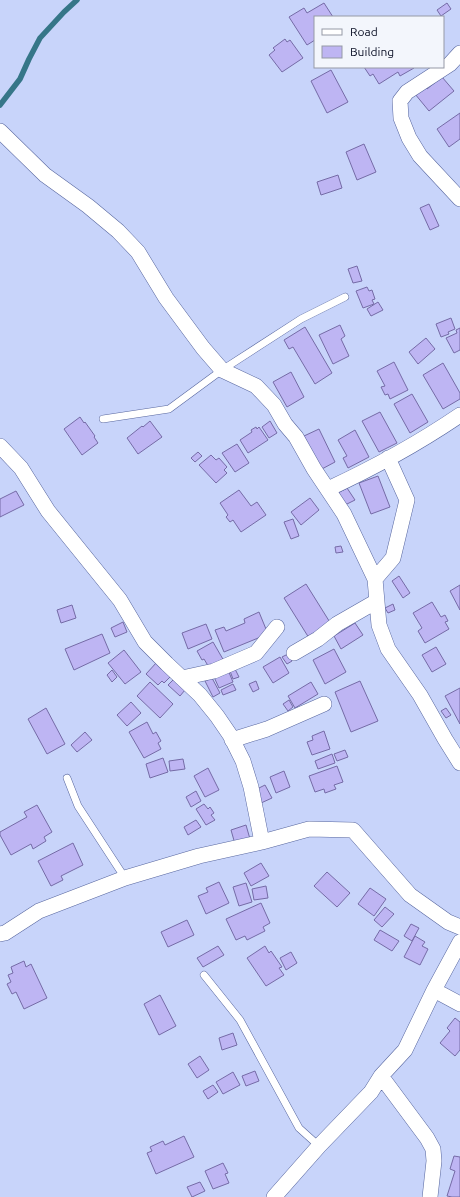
<svg xmlns="http://www.w3.org/2000/svg" width="460" height="1197" font-family="Ubuntu,sans-serif">
<style>
.lines{fill:none;stroke-linecap:round;stroke-linejoin:round}
.stream{stroke:#367688;stroke-width:5.5}
.building{fill:#beb5f3;stroke:#756ba6}
.lane-casing{stroke:#58679f;stroke-width:8}
.street-casing{stroke:#58679f;stroke-width:16}
.lane{stroke:#fff;stroke-width:7}
.street{stroke:#fff;stroke-width:15}
</style>
<rect width="100%" height="100%" fill="#c8d4fa"/>
<g class="lines">
<path class="stream" d="M0 105 20 79 29 59 40 38 64 12 77 0"/>
</g>
<path class="building" d="M324 3 333 17H315V40L307 45 289 17 304 8 307 13Z
M447 3 451 9 441 16 437 10Z
M285 39 287 42 290 40 303 58 282 72 269 55 275 50 273 48Z
M364 67H413L414 68 400 76 398 72 379 84 373 74 370 76Z
M331 70 348 102 327 113 311 81Z
M442 77 454 91 429 111 415 94 425 86 427 89Z
M460 113V139L449 147 437 129Z
M364 144 376 172 357 180 346 152Z
M338 175 342 188 321 195 317 182Z
M429 204 439 226 430 230 420 208Z
M357 266 362 281 353 283 348 269Z
M367 287 369 291 372 290 375 299 372 300 374 304 363 308 356 291Z
M378 302 383 310 371 316 367 309Z
M451 318 455 329 448 332 449 334 441 337 436 324Z
M340 325 345 336 341 339 349 356 333 364 319 335Z
M305 327 332 373 315 384 293 347 289 349 284 340Z
M460 328V350L454 353 446 338 457 333 456 330Z
M426 338 435 349 418 364 409 352Z
M394 362 408 390 390 399 388 394 385 395 381 387 385 386 377 371Z
M443 363 460 393V399L443 409 423 375Z
M291 372 304 397 287 407 273 382Z
M412 394 428 422 410 433 394 404Z
M380 412 397 443 379 452 362 421Z
M80 417 84 423 85 422 95 436 94 437 98 443 82 455 64 429Z
M150 421 162 437 138 454 127 438 142 426 143 427Z
M270 421 277 433 269 438 262 427Z
M256 427 257 429 259 427 268 440 248 453 240 440 252 432 251 430Z
M319 429 335 462 320 470 304 436Z
M355 430 369 457 348 468 343 458 347 456 338 440Z
M237 444 249 463 235 472 222 453Z
M198 452 202 456 195 462 191 458Z
M211 455 216 460 219 458 227 467 224 470 227 473 216 483 199 465Z
M378 476 390 507 371 514 359 483Z
M347 488 355 500 345 505 338 493Z
M239 490 251 506 257 502 266 515 241 532 233 520 230 522 226 517 228 515 220 503Z
M16 491 24 505 0 517V499Z
M310 498 319 510 301 525 291 512Z
M293 519 299 536 291 539 284 522Z
M341 546 343 552 336 553 335 547Z
M399 576 410 593 403 598 392 581Z
M306 584 331 624 309 638 284 598Z
M460 585V610L450 591Z
M432 602 441 617 445 615 448 621 445 622 449 629 425 643 418 631 422 628 413 613Z
M393 604 395 610 388 613 385 608Z
M72 605 76 618 61 623 57 610Z
M259 612 268 634 224 652 215 630 224 627 226 631 245 623 244 619Z
M123 622 127 632 115 637 111 628Z
M355 623 363 635 341 649 334 636Z
M206 624 212 639 188 649 182 633Z
M102 634 110 653 74 670 65 649Z
M213 642 224 661 210 669 204 659 202 660 197 651Z
M436 647 446 664 432 672 422 655Z
M334 649 346 672 325 684 313 660Z
M124 650 141 672 125 684 108 663Z
M288 654 292 661 287 664 282 657Z
M280 657 289 673 273 683 263 667Z
M157 662 171 676 164 683 162 681 158 685 146 674Z
M235 669 239 677 233 679 230 671Z
M112 670 117 677 112 682 107 675Z
M228 670 233 682 219 688 214 677Z
M212 678 220 693 213 697 205 681Z
M174 679 185 690 180 696 168 685Z
M256 681 259 689 253 692 249 684Z
M360 681 378 721 351 732 335 692Z
M150 682 173 704 160 718 137 696Z
M311 682 318 694 295 708 288 696Z
M233 684 236 690 223 695 221 690Z
M460 688V724L445 696Z
M289 700 293 707 288 711 283 704Z
M131 702 141 713 127 726 117 715Z
M46 708 65 744 47 754 28 719Z
M446 708 451 715 446 718 441 711Z
M147 722 153 734 156 732 161 741 158 743 161 749 144 758 129 732Z
M324 731 330 749 312 755 307 742 313 740 312 736Z
M85 732 92 740 77 752 71 745Z
M345 750 348 757 337 761 334 754Z
M332 754 335 763 318 769 315 761Z
M163 758 168 772 150 778 146 764Z
M183 759 185 769 170 771 169 761Z
M337 766 343 782 334 785 336 789 325 793 324 789 315 792 309 776Z
M208 768 219 790 205 797 194 776Z
M284 771 290 787 276 793 270 777Z
M265 785 272 798 261 803 255 790Z
M196 791 201 801 191 807 186 797Z
M204 804 208 809 210 807 214 813 211 815 215 820 206 825 196 809Z
M37 805 52 832 44 837 46 841 33 849 31 844 11 855 0 835V832L27 817 24 812Z
M196 820 201 827 188 835 184 827Z
M246 825 250 839 235 844 231 830Z
M73 843 83 865 61 876 63 880 51 886 38 861Z
M261 863 269 876 251 886 244 873Z
M327 872 350 893 337 907 314 886Z
M219 882 229 903 206 914 198 896 208 892 206 888Z
M246 883 252 902 239 906 233 887Z
M266 886 268 898 254 900 252 889Z
M370 888 386 899 374 916 358 904Z
M261 903 270 923 263 927 265 931 247 940 245 936 236 940 226 919Z
M385 907 394 914 382 927 374 920Z
M187 920 194 935 168 947 161 932Z
M411 924 419 928 412 941 404 936Z
M380 930 399 941 392 951 374 940Z
M415 936 425 942 422 946 428 949 420 965 404 957Z
M218 946 224 955 203 967 197 958Z
M265 946 269 953 271 951 282 967 279 968 284 975 266 986 247 958Z
M291 952 297 963 286 970 280 958Z
M24 961 26 967 31 964 47 998 24 1009 16 992 12 994 7 984 11 982 8 975 13 973 11 967Z
M160 995 176 1026 159 1035 144 1004Z
M455 1018 460 1022V1050L455 1056 440 1043 450 1031 447 1028Z
M233 1033 237 1045 222 1050 219 1038Z
M200 1056 209 1070 197 1078 188 1064Z
M255 1071 259 1081 246 1086 242 1076Z
M233 1072 240 1085 223 1094 216 1082Z
M213 1085 218 1092 208 1099 203 1091Z
M184 1136 194 1157 156 1174 147 1153 152 1151 150 1147 163 1141 165 1145Z
M454 1156 460 1157V1197H452L447 1196 455 1171 450 1169Z
M223 1163 228 1173 225 1174 229 1183 213 1189 205 1171Z
M200 1182 205 1191 192 1197 187 1187Z"/>
<g class="lines">
<defs>
<path id="lane" d="M103 419 169 409 222 370 301 319 345 297
M67 778 78 806 125 878
M204 975 240 1020 299 1128 319 1146"/>
<path id="street" d="M460 53 450 64 407 92 400 101 401 118 409 138 420 156 460 199
M0 131 45 175 88 206 118 231 138 252 166 298 203 348 222 370 256 386 274 405 285 424 296 437 314 469 344 514 375 579 379 625 388 649 420 695 445 739 460 763
M0 446 21 468 48 511 120 600 145 642 167 664 200 695 217 716 230 735 243 761 251 787 262 842
M328 489C373 468 419 443 460 415
M375 579 393 558 407 500 388 458
M294 653 318 639 337 624 377 601
M182 678 214 671 256 653 277 627
M232 740 267 729 324 704
M0 934 5 933 39 911 125 878 199 856 262 842 309 829 353 830 410 895 448 922 460 927
M434 990 460 1004
M381 1076 427 1138 433 1149 434 1161 430 1197
M274 1197 319 1146 371 1092 381 1076 405 1050 434 990 460 942"/>
</defs>
<use href="#lane" class="lane-casing"/>
<use href="#street" class="street-casing"/>
<use href="#lane" class="lane"/>
<use href="#street" class="street"/>
</g>
<rect x="314" y="16" width="130" height="52" fill="#f3f6fc" stroke="#9599a6"/>
<rect x="322" y="29" width="20" height="6" fill="#ffffff" stroke="#9599a6"/>
<text x="350" y="36" font-size="12" fill="#090e24">Road</text>
<rect x="322" y="46" width="20" height="12" fill="#beb5f3" stroke="#9599a6"/>
<text x="350" y="56" font-size="12" fill="#090e24">Building</text>
</svg>
